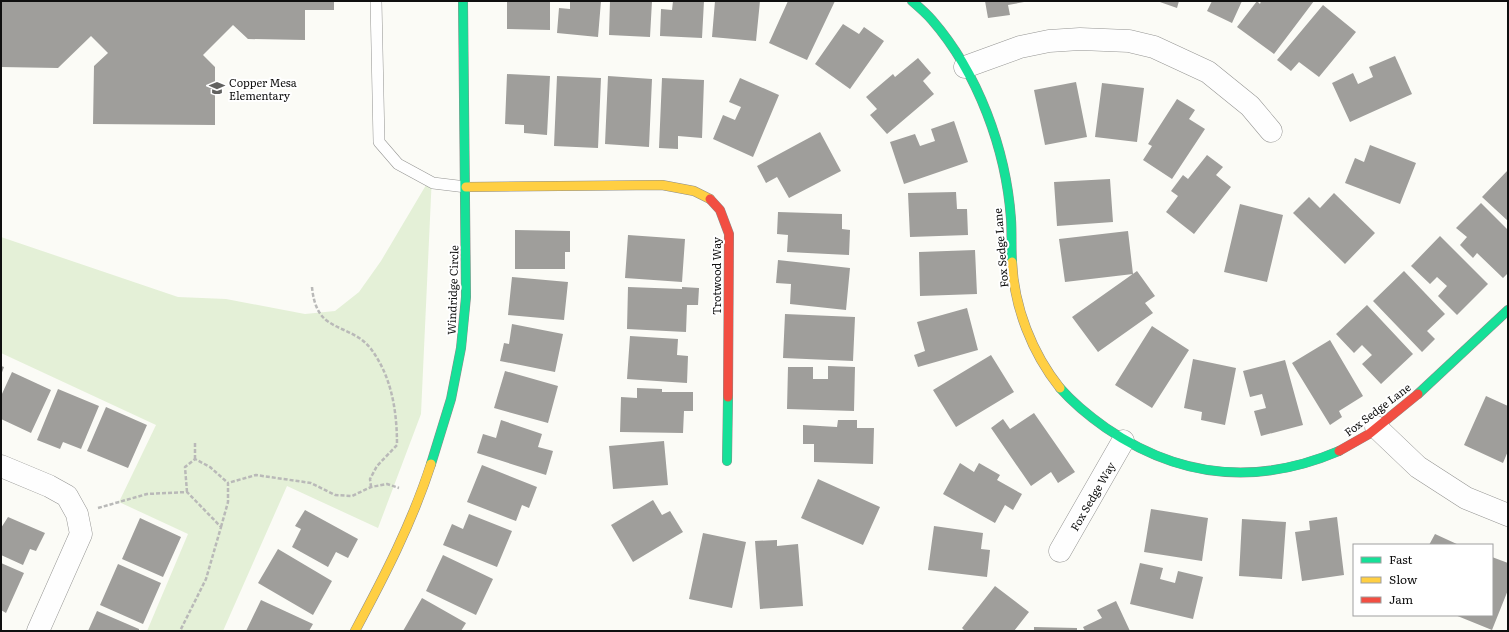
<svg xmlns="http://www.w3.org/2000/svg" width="1509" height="632" font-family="Literata,serif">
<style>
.green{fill:#e4f0d7}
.building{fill:#9f9e9b}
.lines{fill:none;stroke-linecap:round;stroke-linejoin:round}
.lane-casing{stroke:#959593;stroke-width:12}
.street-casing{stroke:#959593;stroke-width:23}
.fast-casing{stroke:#8c8c8a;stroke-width:10}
.slow-casing{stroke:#8c8c8a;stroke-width:10}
.jam-casing{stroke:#8c8c8a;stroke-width:10}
.path{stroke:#b9b9b8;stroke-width:2.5;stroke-dasharray:4 2;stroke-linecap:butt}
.lane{stroke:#fefefe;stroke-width:11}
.street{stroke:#fefefe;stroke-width:22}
.fast{stroke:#16e098;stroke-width:9}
.slow{stroke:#ffcf43;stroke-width:9}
.jam{stroke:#f24e42;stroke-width:9}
.labels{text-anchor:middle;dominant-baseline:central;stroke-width:4;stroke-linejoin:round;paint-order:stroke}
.poi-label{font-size:11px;fill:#0f0f0f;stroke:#fff;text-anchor:start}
.street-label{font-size:11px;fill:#0f0f0f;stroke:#fff}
</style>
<rect width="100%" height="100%" fill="#fbfbf6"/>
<path class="green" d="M432 175 421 414 378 528 287 486 223 631H147L188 534 119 502 156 425 1 353V237L178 297 226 299 305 314 335 311 359 292 381 261Z"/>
<path class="building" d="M1 1H334V10H305V40L248 39 233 25 203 55 215 67V125L93 124 94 66 108 53 91 36 58 68 1 67Z
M507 1H550V30L507 29Z
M570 1H601L598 37 557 33 559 8 570 9Z
M610 1H652L650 37 609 35Z
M673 1H704L702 38 660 36 661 9 672 10Z
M715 1H760L756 41 712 37Z
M788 1H835L807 60 769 43Z
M985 1H1023L1024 2 1008 5 1010 15 988 18Z
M1157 1H1179L1177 8Z
M1212 1H1242L1232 23 1207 11Z
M1257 1 1260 4 1261 1H1314L1274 54 1237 27Z
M1323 5 1356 32 1319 77 1299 62 1291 71 1277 60Z
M843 24 859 34 864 27 884 41 850 89 815 64Z
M1395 56 1412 94 1350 122 1332 83 1353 73 1358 84 1373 77 1369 67Z
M918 58 931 73 923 81 934 94 887 134 870 115 877 109 866 97 893 74 895 77Z
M507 74 550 76 547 135 524 133V125L505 124Z
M557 76 601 78 598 148 554 146Z
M608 76 652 79 649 147 605 144Z
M662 78 704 80 702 138 678 136V149L659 148Z
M740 78 779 95 753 157 713 139 723 115 735 120 741 107 729 102Z
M1076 82 1087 137 1045 145 1034 90Z
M1102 83 1144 88 1137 142 1095 137Z
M1177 99 1195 110 1189 119 1205 129 1172 179 1143 160 1152 146 1148 144Z
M954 121 968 162 904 184 890 142 915 134 920 146 935 141 931 129Z
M820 132 841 171 789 198 777 177 766 183 757 166Z
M1370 145 1416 163 1400 204 1345 183 1355 158 1364 162Z
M1207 155 1223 167 1216 175 1231 187 1194 234 1166 212 1178 196 1171 191 1183 175 1188 179Z
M1508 170V221L1482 197Z
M1110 179 1113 222 1057 226 1054 182Z
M956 192 957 209H967L968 235 910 237 908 193Z
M1334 193 1375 233 1345 264 1293 213 1309 197 1320 208Z
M1481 203 1508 230V273L1503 278 1477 253 1473 258 1460 245 1467 237 1456 228Z
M1240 204 1283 215 1267 282 1224 272Z
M778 212 842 214V229L850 230 849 255 787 252 788 235 777 234Z
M515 230 570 231V252H565V269H515Z
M1128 231 1133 274 1065 282 1059 239Z
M628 235 685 239 682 282 625 278Z
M1440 236 1488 284 1457 315 1438 296 1447 286 1437 277 1430 284 1411 266Z
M975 250 977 294 920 296 919 252Z
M778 260 850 268 846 310 790 304 791 284 776 283Z
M1137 271 1155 296 1145 303 1153 313 1098 352 1072 317Z
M1404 271 1445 314 1427 331 1435 339 1422 352 1373 301Z
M512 277 568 282 564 320 508 315Z
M628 287 682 289V287L699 288 698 305H687L686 332 627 329Z
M1367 305 1413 354 1381 384 1362 364 1372 355 1362 345 1354 353 1336 334Z
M967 308 978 350 918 367 914 355 925 351 917 322Z
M785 314 855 317 853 361 783 358Z
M512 324 563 334 555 372 500 361 504 343 509 344Z
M1152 326 1189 350 1152 408 1115 385Z
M630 336 678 339 677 355 688 356 687 383 627 379Z
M1330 340 1363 396 1339 411 1342 417 1330 425 1292 363Z
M991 355 1014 392 956 427 933 390Z
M1193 359 1236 368 1225 425 1201 420 1202 412 1184 408Z
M1285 360 1303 425 1261 436 1254 411 1266 408 1262 394 1250 397 1243 371Z
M1 366 4 367 1 375Z
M828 366 855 367 854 411 787 409 788 367H813V379H828Z
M505 371 558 386 548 423 494 408Z
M12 372 51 390 31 433 1 419V396Z
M637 388 662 389V392H693V411H684L683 433 620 432 621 397 637 398Z
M58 389 99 406 81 449 63 442 60 449 37 440Z
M1486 396 1508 406V451L1503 463 1464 445Z
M106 407 147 425 128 468 87 451Z
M1034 413 1075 472 1058 483 1051 472 1031 486 991 428 1003 419 1010 429Z
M501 420 542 434 538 447 553 451 546 475 477 453 483 434 496 438Z
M838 420H857V428H874L873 464 814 462V444H803V425L837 427Z
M664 441 668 485 613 489 609 446Z
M960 463 974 472 979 463 1000 475 997 480 1022 494 1013 510 1005 505 995 523 943 494Z
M482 465 537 487 529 508 522 505 516 521 467 502Z
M818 479 880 507 863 545 801 518Z
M653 500 662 515 670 511 683 532 633 562 611 525Z
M1151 509 1208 518 1202 561 1144 552Z
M305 510 358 539 348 558 336 552 328 567 292 547 301 529 295 526Z
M469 514 512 531 497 567 443 545 452 524 463 529Z
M8 517 45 533 36 551 30 549 23 565 1 555V528Z
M1337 517 1344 575 1302 581 1295 532 1310 530 1309 521Z
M140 518 181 537 163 577 122 559Z
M1242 519 1286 522 1282 579 1239 576Z
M934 526 983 533 981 549 990 550 987 577 928 570Z
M703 533 746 542 732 608 689 599Z
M1435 534 1459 545H1429Z
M777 540V546L798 544 803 606 760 609 755 541Z
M278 549 332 581 313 615 258 583Z
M443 555 493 579 476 615 426 591Z
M1492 557 1508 563V590L1492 630 1455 615H1492Z
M1 563 24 573 6 613 1 610Z
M1140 563 1163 568 1160 579 1175 583 1178 571 1203 577 1193 619 1130 604Z
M118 564 161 583 143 624 100 605Z
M995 586 1029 612 1014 631H965L962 628Z
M422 598 466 623 461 631H403Z
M261 600 313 624 309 631H246Z
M1116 601 1130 631H1085L1083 627 1102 618 1097 610Z
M97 611 139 629V631H88Z
M1034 627 1077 628V631H1034Z"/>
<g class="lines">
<defs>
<path id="lane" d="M376 1 379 142 398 164 433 183 466 187"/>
<path id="street" d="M965 67 1020 47 1049 41 1080 39 1129 41 1154 47 1208 72 1250 106 1271 131
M1376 427 1418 467 1466 498 1508 515
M1 466 49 486 67 496 77 514 81 534 38 631
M1060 551 1123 441"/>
<path id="fast" d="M912 1C919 7 926 13 932 20 978 73 1006 149 1011 219 1012 233 1011 247 1012 262
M1060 388C1074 404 1089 416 1106 428 1179 478 1257 486 1339 451
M1418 394 1508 310
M727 461 728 397
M431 464 451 399 461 348 466 297 463 1"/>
<path id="slow" d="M466 187 662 185 694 191 710 199
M1012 262C1014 307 1032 353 1060 388
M355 631C384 577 412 523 431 464"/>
<path id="jam" d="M710 199 720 210 729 234 728 397
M1339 451 1369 434 1418 394"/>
</defs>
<use href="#lane" class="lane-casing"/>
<use href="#street" class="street-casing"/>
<use href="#fast" class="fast-casing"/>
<use href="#slow" class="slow-casing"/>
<use href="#jam" class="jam-casing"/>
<path class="path" d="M312 287C313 298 316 312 326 320 340 331 358 332 371 349 392 377 397 412 397 445L377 466 370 479 371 487
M195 459V442
M187 492 185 467 195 459 210 467 228 483
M98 508 147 494 187 492 221 527 206 579 180 631
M221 527 228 502V483L256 475 311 483 335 495 352 496 371 487 387 484 399 488"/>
<use href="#lane" class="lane"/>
<use href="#street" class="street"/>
<use href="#fast" class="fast"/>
<use href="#slow" class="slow"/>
<use href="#jam" class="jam"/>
</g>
<defs>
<symbol id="school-bare" viewBox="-9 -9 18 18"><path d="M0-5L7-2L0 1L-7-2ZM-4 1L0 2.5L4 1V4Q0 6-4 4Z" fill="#626260" stroke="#fff" stroke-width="2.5" paint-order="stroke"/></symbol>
</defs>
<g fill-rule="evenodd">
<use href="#school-bare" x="206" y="77" width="22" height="22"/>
</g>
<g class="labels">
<g class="poi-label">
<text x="229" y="82">Copper Mesa<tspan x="229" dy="13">Elementary</tspan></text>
</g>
<g class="street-label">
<text transform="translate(1000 248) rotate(-95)">Fox Sedge Lane</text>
<text transform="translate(716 276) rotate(-90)">Trotwood Way</text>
<text transform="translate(452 290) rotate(-88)">Windridge Circle</text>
<text transform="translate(1377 409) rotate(-37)">Fox Sedge Lane</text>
<text transform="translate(1092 496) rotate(-60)">Fox Sedge Way</text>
</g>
</g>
<rect width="1509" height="632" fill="none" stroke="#0f0f0f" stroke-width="4"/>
<rect x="1353" y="544" width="140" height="72" fill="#ffffff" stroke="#9f9f9f"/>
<rect x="1361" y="557" width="20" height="6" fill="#16e098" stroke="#9f9f9f"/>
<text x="1389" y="564" font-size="12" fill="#0f0f0f">Fast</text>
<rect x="1361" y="577" width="20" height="6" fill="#ffcf43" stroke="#9f9f9f"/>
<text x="1389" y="584" font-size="12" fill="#0f0f0f">Slow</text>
<rect x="1361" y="597" width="20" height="6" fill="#f24e42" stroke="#9f9f9f"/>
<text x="1389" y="604" font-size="12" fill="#0f0f0f">Jam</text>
</svg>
